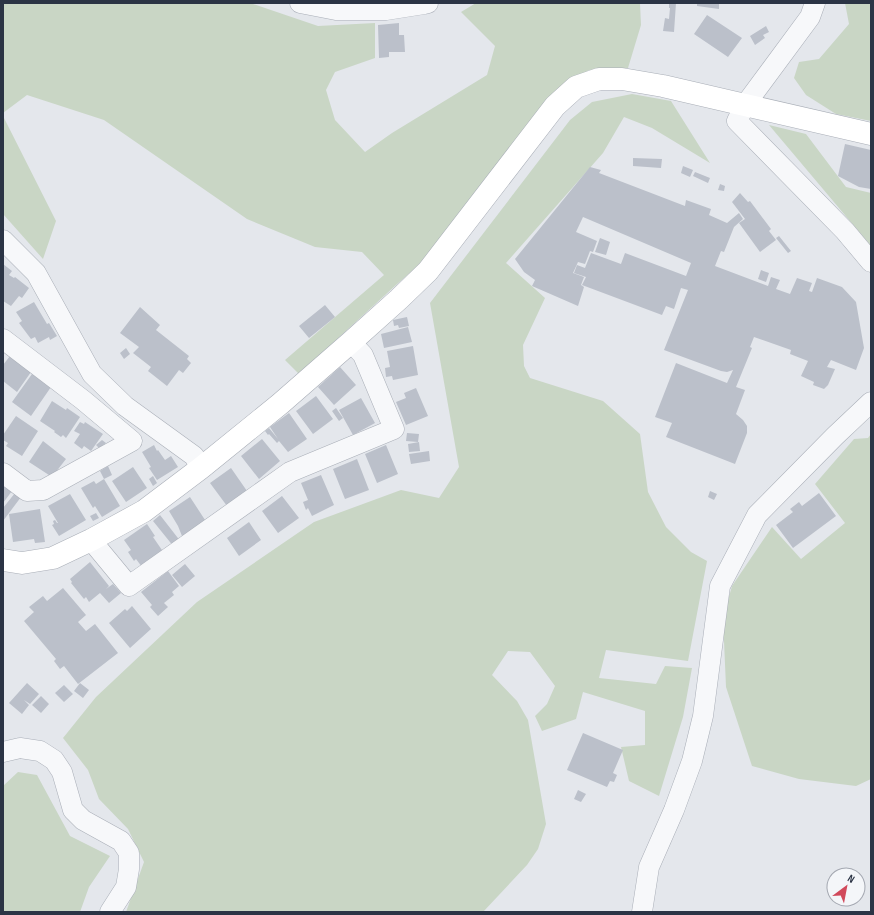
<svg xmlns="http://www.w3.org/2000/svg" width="874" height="915" font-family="'Sofia Sans Condensed',sans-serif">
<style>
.green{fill:#c9d6c5}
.building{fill:#bbc0ca}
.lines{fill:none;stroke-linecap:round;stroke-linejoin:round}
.street-casing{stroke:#a9aeb7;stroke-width:21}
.secondary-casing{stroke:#a9aeb7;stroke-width:23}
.street{stroke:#f7f8fa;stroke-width:20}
.secondary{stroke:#fff;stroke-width:22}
</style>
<rect width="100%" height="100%" fill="#e4e7ec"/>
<path class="green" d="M3 3H250L318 26 375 23V58L335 72 326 90 335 120 365 152 392 133 487 75 495 46 461 12 476 3H640L641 25 628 68 589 70 567 85 421 263 396 285 299 374 285 360 384 275 362 252 315 247 247 219 104 120 27 95 3 113Z
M845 3H871V121L836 114 806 95 794 78 799 62 819 59 849 24Z
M632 94 671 101 710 163 652 128 624 117 603 153 506 263 545 298 523 345 524 366 530 378 603 401 640 434 648 492 666 527 691 552 707 561 688 661 606 650 599 678 656 684 665 666 692 668 683 717 659 796 629 781 621 747 645 745V711L583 692 576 719 542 731 535 716 547 704 555 686 530 652 508 651 492 675 517 701 528 720 546 824 538 849 527 865 483 912H126L144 862 128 829 99 799 88 770 63 738 96 697 197 602 314 522 401 490 439 498 459 467 430 303 570 120 592 102Z
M3 116 56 221 43 259 3 214Z
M769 125 806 134 846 187 871 193V246Z
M871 434V779L856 786 799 779 752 766 726 687 723 618 732 586 772 527 801 559 845 523 815 484 854 439 868 438Z
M18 772 37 775 70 836 110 856 89 887 80 912H3V786Z"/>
<path class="building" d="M669 3H676L674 32 663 31 665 18 669 19 670 8H669Z
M697 3H719V9L697 6Z
M707 15 742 38 728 57 694 34Z
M399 23V35H404L405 52H389V57L379 58 378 25Z
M766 26 769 32 763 35 765 38 755 45 750 36Z
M845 144 871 150V189L859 187 838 176Z
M633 158 662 159 661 168 633 166Z
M683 166 693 170 690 177 681 173Z
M590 167 601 170 599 173 685 206 686 200 711 209 709 215 727 223 739 213 743 219 734 227 724 252 721 251 715 266 768 286 771 277 780 280 776 289 790 294 797 278 812 283 809 291 812 292 817 278 842 287 856 302 864 348 856 370 831 360 827 367 835 369 828 385 824 389 813 385 814 382 801 376 808 361 790 354 791 350 754 337 750 347 752 348 736 387 745 390 736 414 743 420 747 426V433L735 464 666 437 672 423 655 417 676 363 727 383 733 370 727 372 721 371 664 350 688 290 681 288 674 309 666 306 662 315 582 285 586 277 574 273 577 265 585 268 591 253 621 264 625 253 686 276 691 263 583 217 576 232 597 241 593 252 590 251 585 264 578 262 573 273 584 277 581 285 584 287 578 306 532 286 535 280 524 272 515 259Z
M695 172 710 178 708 183 693 176Z
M720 184 725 186 724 191 718 190Z
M740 193 748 202 750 201 771 229 769 231 776 240 760 252 739 223 745 219 732 202Z
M779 236 791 251 788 253 776 238Z
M600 238 610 242 606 255 595 252Z
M3 264 12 271 9 275 14 278 15 277 29 288 22 298 19 296 11 306 3 301Z
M761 270 769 273 766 282 758 279Z
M34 302 47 324 49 323 57 336 50 340 49 337 38 343 35 337 31 339 19 323 22 321 16 312Z
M325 305 335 317 309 338 299 326Z
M140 307 160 325 156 330 189 356 187 359 191 363 183 373 179 370 167 386 148 371 151 367 133 353 139 347 120 333Z
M407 317 409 326 399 328 398 325 394 326 393 320Z
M408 327 412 342 384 348 381 334Z
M413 346 418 375 393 380 392 376 386 377 385 368 390 367 387 351Z
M126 348 130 354 124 359 120 353Z
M10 356 31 372 17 392 3 381V365Z
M340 367 356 385 334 405 318 387Z
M32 374 51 387 31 416 12 402Z
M416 388 428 416 406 425 396 402 406 398 404 393Z
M316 396 333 419 313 434 296 411Z
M361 398 375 423 353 435 339 410Z
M52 401 66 410 67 408 80 417 66 438 63 435 61 437 54 432 55 431 40 421Z
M336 408 343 418 339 421 332 411Z
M289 413 307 439 288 452 279 441 277 443 269 434 268 435 265 431 269 428 278 439 270 427Z
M16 416 38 431 22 456 6 446 8 443 3 440V435Z
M80 422 84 424 85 422 103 434 91 451 84 446 82 449 74 443 80 434 74 431Z
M407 433 419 434 418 442 406 441Z
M262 439 280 461 259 479 241 456Z
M102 440 106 443 99 448 96 445Z
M43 441 66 459 52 477 29 462Z
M419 442 420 451 409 452 408 444Z
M154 445 157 451 158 450 165 460 171 456 178 467 157 480 149 468 151 467 142 452Z
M386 445 398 474 377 483 365 454Z
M429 451 430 461 411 464 409 454Z
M357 459 369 490 345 499 333 469Z
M108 466 112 475 104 479 100 471Z
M133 467 147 488 126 502 112 481Z
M231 468 247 491 227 506 210 483Z
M321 475 334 505 312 516 308 508 306 510 303 502 308 500 301 483Z
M153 476 157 483 153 486 149 479Z
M104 479 120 506 102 517 95 506 93 508 81 488 94 481 96 484Z
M5 486 12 491 3 503V488Z
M710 491 717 494 714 500 708 497Z
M15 493 21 497 3 521V508Z
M819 493 836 516 793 548 776 525 793 512 790 509 799 502 802 506Z
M70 494 86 520 59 536 52 525 54 524 53 521 55 520 57 523H58L48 506Z
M282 496 299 518 278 533 262 511Z
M190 497 207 523 182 536 178 526 169 511Z
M40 509 45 542 35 543 34 539 13 542 9 514Z
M96 513 99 518 93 521 90 516Z
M160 515 181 542 174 547 153 521Z
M249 522 261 540 239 556 227 538Z
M147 524 155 536 153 537 164 553 142 567 136 559 134 561 128 552 131 550 124 540Z
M90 562 109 586 106 589 113 584 121 593 109 603 100 593 89 602 86 597 84 599 71 583 72 582 70 579Z
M185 564 195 576 182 587 172 575Z
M168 571 179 586 172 592 174 595 164 603 168 607 158 616 150 607 152 605 141 592Z
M63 588 86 615 78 622 86 631 95 624 118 653 78 684 64 666 60 669 54 661 56 659 24 621 34 612 29 607 43 596 47 601Z
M132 606 151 629 130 648 109 623 125 609 127 611Z
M27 683 39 694 30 704 24 700 29 705 22 714 9 703Z
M80 683 89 690 83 698 74 691Z
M64 685 73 694 64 702 55 693Z
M41 696 49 704 41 713 32 705Z
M583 733 623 750 613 773 617 775 614 782 610 781 607 787 567 770Z
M578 790 586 794 581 802 574 799Z"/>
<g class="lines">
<defs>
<path id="street" d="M300 3 336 10H386L424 4 428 3
M815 3 810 17 745 105 737 121 845 231 871 262
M3 240 36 273 92 374 125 406 194 456 201 468
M3 339 83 400 132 441 43 490 27 491 3 473
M91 540 129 586 290 472 394 429 363 355 351 342
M3 752 20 748 40 751 54 760 62 772 73 810 83 820 121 841 129 853V869L126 887 110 912
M642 912 649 867 674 810 692 761 703 716 720 586 757 515 835 436 871 402"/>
<path id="secondary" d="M3 560 22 563 53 558 91 540 144 511 201 468 280 404 351 342 399 299 428 271 555 106 576 87 599 79H622L663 86 745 105 871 134"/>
</defs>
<use href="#street" class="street-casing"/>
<use href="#secondary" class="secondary-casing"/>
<use href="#street" class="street"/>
<use href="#secondary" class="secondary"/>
</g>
<rect width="874" height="915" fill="none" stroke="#2b3445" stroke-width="8"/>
<g transform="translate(846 887) rotate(32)"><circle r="19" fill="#f4f6f9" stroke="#a4a8b1"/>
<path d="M0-3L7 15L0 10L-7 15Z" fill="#d1495b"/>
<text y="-6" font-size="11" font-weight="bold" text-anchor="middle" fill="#2b3445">N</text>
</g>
</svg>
